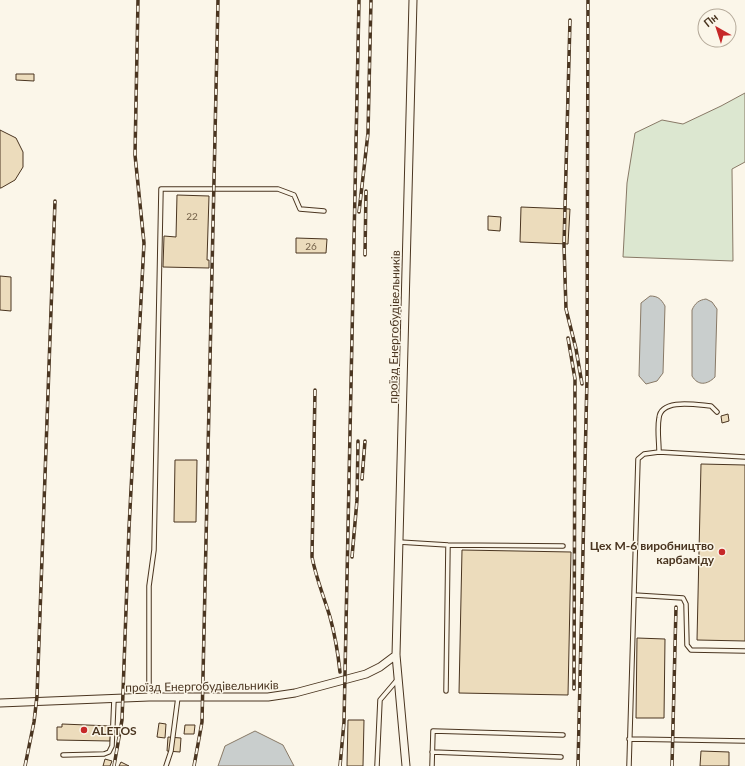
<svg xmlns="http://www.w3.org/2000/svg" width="745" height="766" font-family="Lato,sans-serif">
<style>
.green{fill:#dce7d0;stroke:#887966}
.water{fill:#c9cecd;stroke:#887966}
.building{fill:#ecdcbc;stroke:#4a3520}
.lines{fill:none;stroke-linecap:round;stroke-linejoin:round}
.service-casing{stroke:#4a3520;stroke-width:5.5}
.minor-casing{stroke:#4a3520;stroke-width:9}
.service{stroke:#fbf6e9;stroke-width:3.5}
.minor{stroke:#fbf6e9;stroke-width:7}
.rail-casing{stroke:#4a3520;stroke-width:3.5}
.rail{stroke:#fbf6e9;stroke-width:2;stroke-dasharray:6;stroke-linecap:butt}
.poi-dot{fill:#c62828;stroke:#fbf6e9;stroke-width:1.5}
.labels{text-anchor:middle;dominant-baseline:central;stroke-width:3;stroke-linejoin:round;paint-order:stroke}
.number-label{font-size:10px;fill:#725f47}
.street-label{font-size:12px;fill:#4a3520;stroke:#fbf6e9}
.poi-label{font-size:12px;font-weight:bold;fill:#4a3520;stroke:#fbf6e9;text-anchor:end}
</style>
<rect width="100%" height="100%" fill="#fbf6e9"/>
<path class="green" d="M745 93V162L732 169 733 261 623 257 627 183 635 133 662 120 683 124 721 106Z"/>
<path class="water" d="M650 296C658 296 661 299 665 306L663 373 657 381 646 384 639 376 641 303Z
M706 299 712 302 717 309 715 377C707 385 698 386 692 376V310C695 303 699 300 706 299Z
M255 731 283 745 294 766H218L225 746Z"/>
<path class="building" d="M16 74H34V81L16 80Z
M0 130 16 138 23 152V167L15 180 1 188H0Z
M177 195 209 196 207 260H209V268L163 267 164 236 176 237Z
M521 207 570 209 568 244 520 242Z
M488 216 501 217 500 231 488 230Z
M296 238 327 239 326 253H296Z
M0 276 11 277V311L0 310Z
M728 414 729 421 722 423 721 416Z
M175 460H197L196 522H174Z
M701 464 745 465V641L697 640Z
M462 550 571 552 568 695 459 693Z
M637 638 665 639 664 718H636Z
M348 720H364L363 766H347Z
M159 723 166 724 165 738 157 737Z
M62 724 111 726 110 741 57 740V727H62Z
M185 725H195L194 734H184Z
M168 737 181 738 180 752 167 751Z
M701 751 729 752V766H700Z
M105 759 112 761 110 766H103Z
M121 762 129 766H119Z"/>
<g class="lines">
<defs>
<path id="service" d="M659 452C659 441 657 429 659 418 661 398 697 405 711 406L717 412
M399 542 448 545 563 546
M634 595 683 598 686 604 687 645 691 650 745 651
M446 691 448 545
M149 697V586L154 550 161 189H278L294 195 300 209 324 211
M629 739 745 741
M432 752 561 757
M63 755 104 754 109 752 112 746 114 699
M166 766 171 751 178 697
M377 766 380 700 397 680
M432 766 433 731 563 735
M629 766 638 459 644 454 659 452 745 457"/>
<path id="minor" d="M0 703 149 697H268L295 693 366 674 380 667 396 655
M406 766 396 655 413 0"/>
</defs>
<use href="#service" class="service-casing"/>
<use href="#minor" class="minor-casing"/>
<use href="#service" class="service"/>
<use href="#minor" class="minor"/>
<defs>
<path id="rail" d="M570 20 564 245 566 309 576 349 582 384
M359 212 368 133 371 0
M365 255 366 191
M568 338 575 379 574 689
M315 390 312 557C316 578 324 597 330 617 335 635 338 653 340 672
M362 479 365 441
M352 557 357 500 358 441
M25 766 34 722 37 696 55 201
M114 766 122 720 129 528 144 243 135 155 138 0
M194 766 202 722 218 0
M340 766 344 722 359 0
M578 766 587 378 588 0
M672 766 676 607"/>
</defs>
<use href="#rail" class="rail-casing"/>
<use href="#rail" class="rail"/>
</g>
<g class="poi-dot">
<circle cx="722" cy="552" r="4"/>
<circle cx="84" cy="730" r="4"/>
</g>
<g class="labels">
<g class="number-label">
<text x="192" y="216">22</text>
<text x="311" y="246">26</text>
</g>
<g class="street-label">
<text transform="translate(394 327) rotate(-89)">проїзд Енергобудівельників</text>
<text transform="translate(202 686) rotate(-1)">проїзд Енергобудівельників</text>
</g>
<g class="poi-label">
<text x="714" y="545">Цех М-6 виробництво<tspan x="714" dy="14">карбаміду</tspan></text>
<text x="92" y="730" text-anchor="start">ALETOS</text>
</g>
</g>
<g transform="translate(717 28) rotate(321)"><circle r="19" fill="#fbf6e9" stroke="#b4a999"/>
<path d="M0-3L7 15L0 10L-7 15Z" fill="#c62828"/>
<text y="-6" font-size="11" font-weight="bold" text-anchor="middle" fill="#4a3520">Пн</text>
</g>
</svg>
